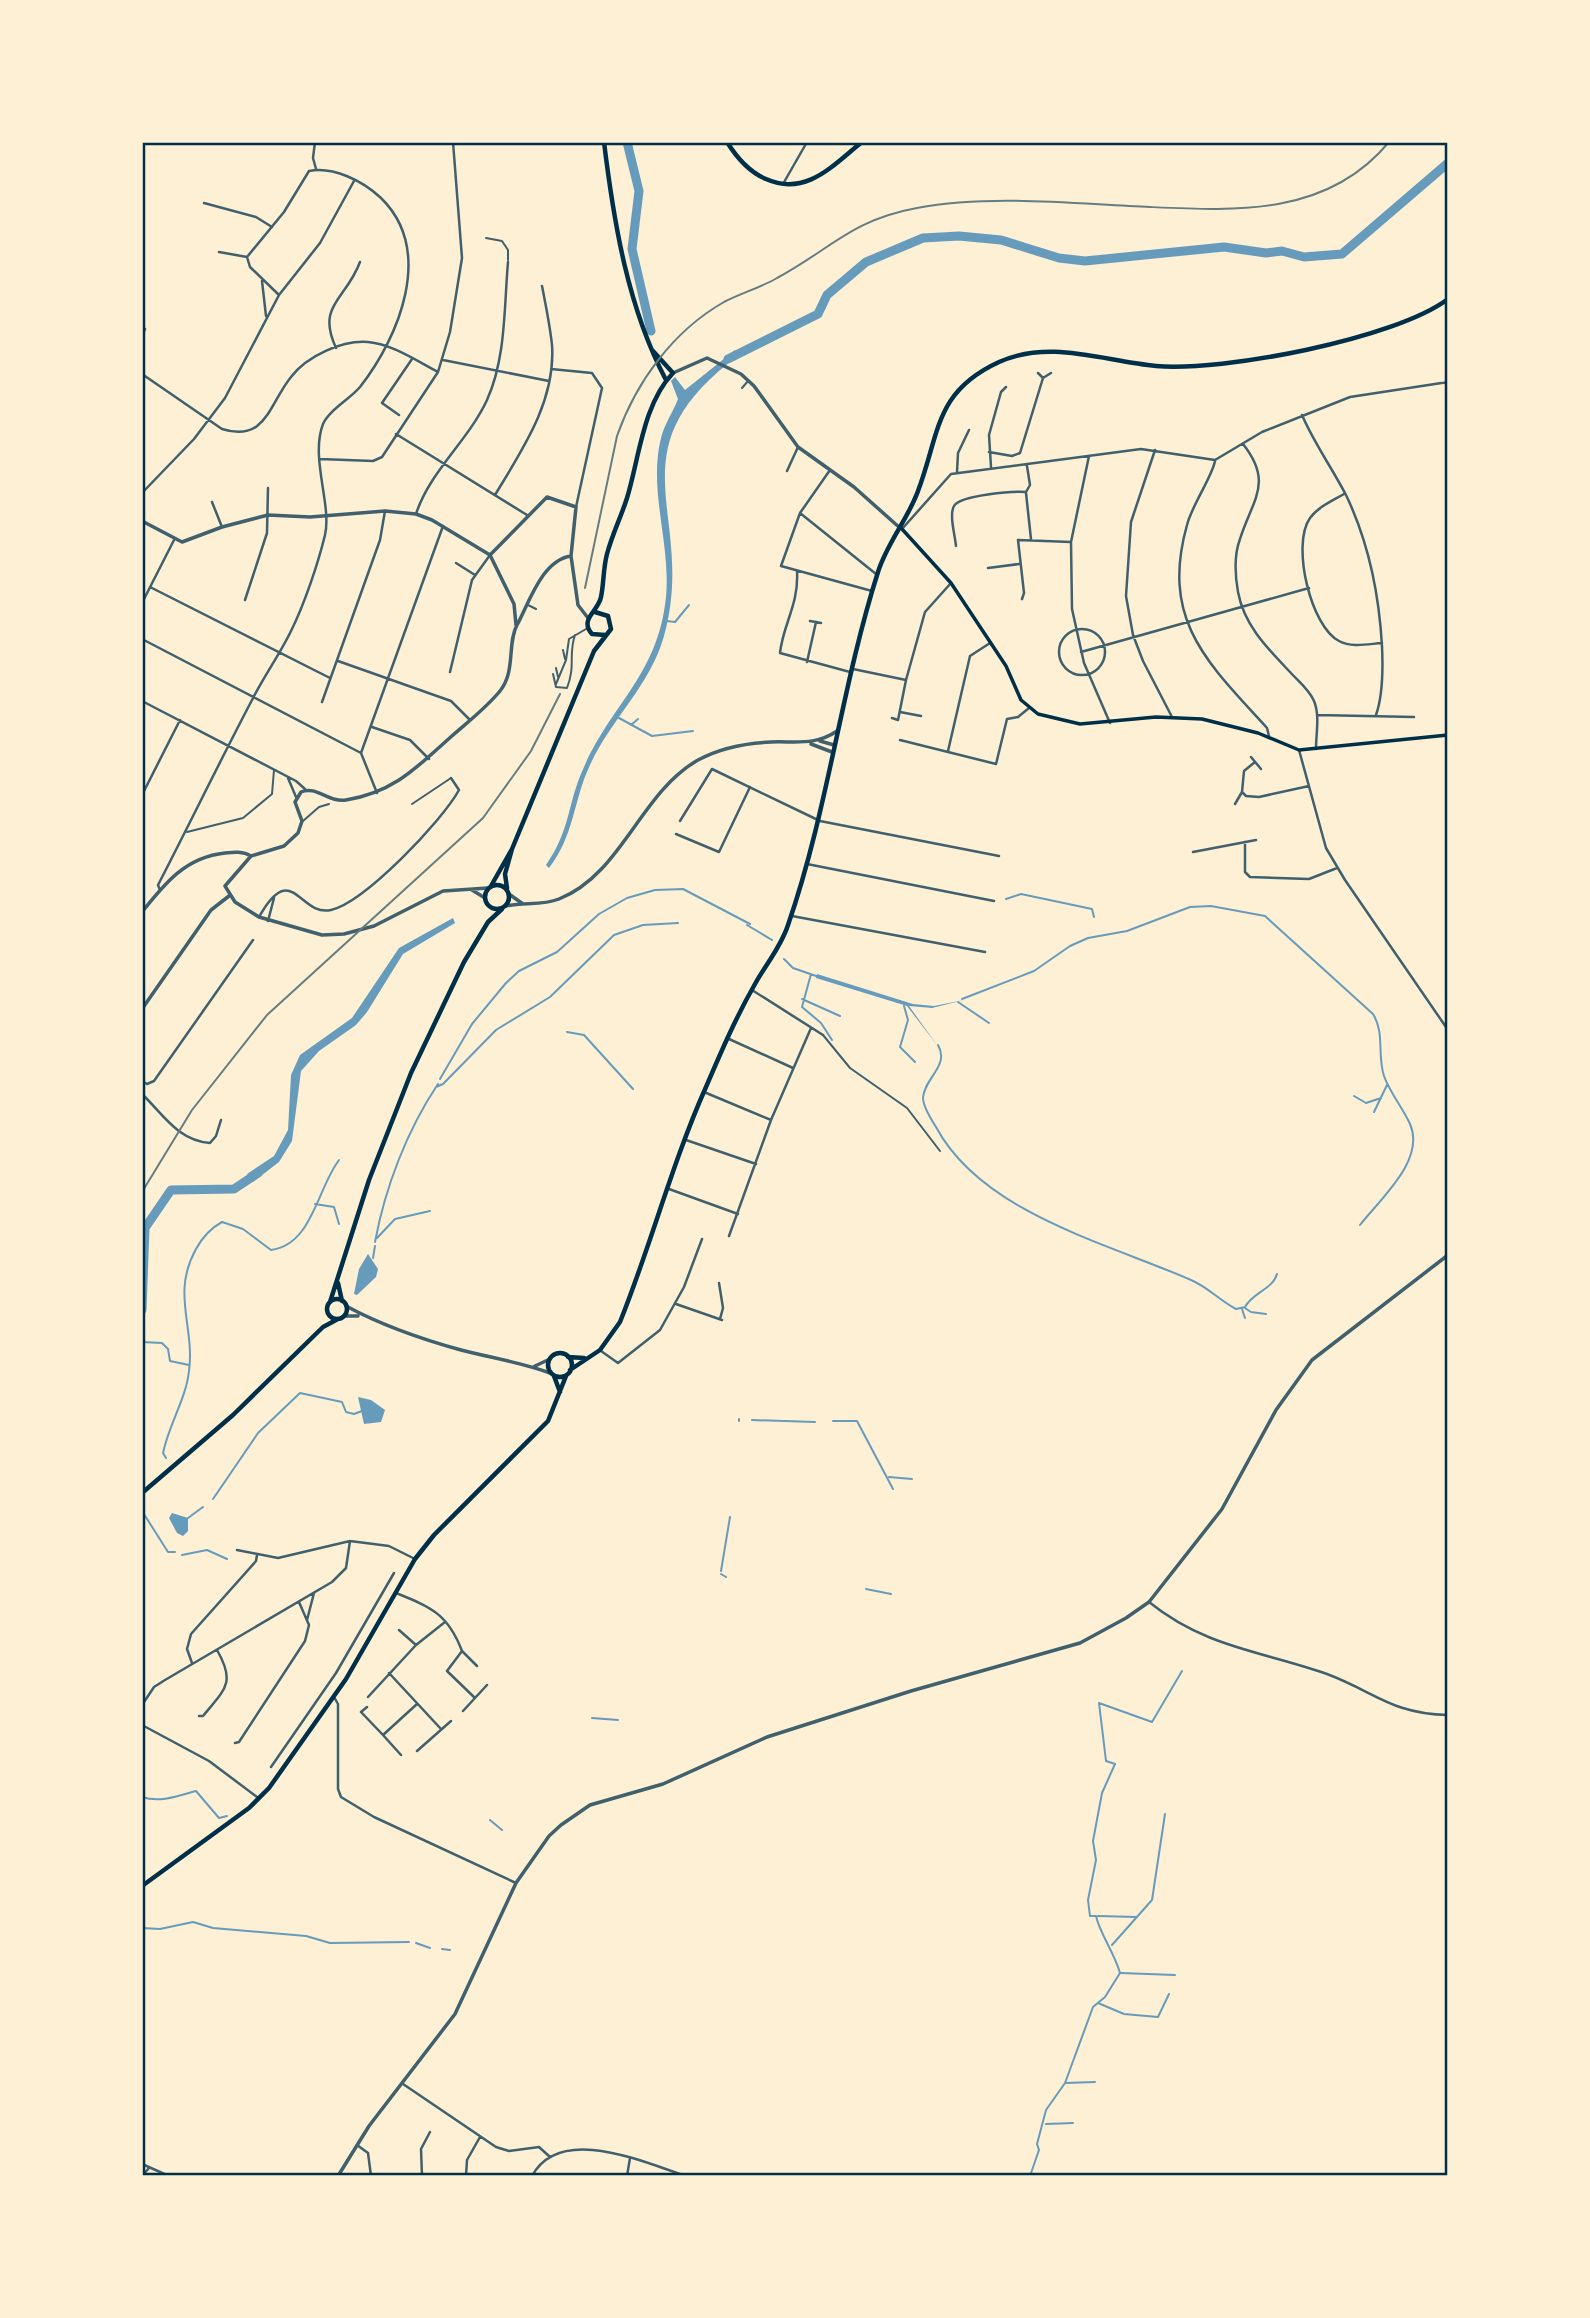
<svg xmlns="http://www.w3.org/2000/svg" width="1590" height="2318" font-family="'Alegreya Sans',sans-serif">
<style>
.water{fill:#669bbc}
.lines{fill:none;stroke-linecap:round;stroke-linejoin:round}
.stream{stroke:#669bbc;stroke-width:2}
.river{stroke:#669bbc;stroke-width:9}
.service{stroke:#3f606c;stroke-width:2}
.pedestrian{stroke:#3f606c;stroke-width:2}
.minor{stroke:#3f606c;stroke-width:2.5}
.tertiary{stroke:#3f606c;stroke-width:3.5}
.secondary{stroke:#003049;stroke-width:3.5}
.primary{stroke:#003049;stroke-width:4.5}
.rail{stroke:#657d81;stroke-width:2}
.neatline{fill:none;stroke:#003049;stroke-width:2.5}
</style>
<rect width="100%" height="100%" fill="#fdf0d5"/>
<path class="water" d="M735 350 739 355C608 452 698 514 664 636 650 686 611 719 590 765 573 801 575 834 549 868L546 865C571 829 567 804 584 767 612 703 658 675 666 597 671 544 648 490 661 438 664 425 673 412 678 399L671 381 675 377 685 390Z
M453 918 455 923 403 954 367 1012 356 1025 319 1051 301 1071 292 1141 279 1162 253 1182 247 1174 274 1156 288 1130 291 1075 300 1055 352 1018 399 948Z
M817 974 913 1004 934 1006 964 1000 932 1008 909 1006 937 1045 907 1006 816 978Z
M368 1254 378 1269 376 1277 357 1295 354 1294 359 1269Z
M358 1397 371 1400 385 1410 381 1422 364 1424Z
M172 1513 188 1518V1531L183 1536 177 1533 169 1518Z"/>
<g class="lines">
<path class="stream" d="M667 621 675 622 689 605
M619 718 652 736 693 731
M631 725 638 719
M1006 899 1021 894 1092 909 1094 917
M747 925 772 940
M784 959 793 968 819 977
M811 974 802 1007 821 1023 832 1040
M802 999 840 1016
M962 999 1034 971 1070 946 1088 938 1127 931 1190 907 1211 906 1265 916 1373 1014C1385 1033 1377 1055 1384 1076 1390 1093 1403 1108 1410 1124 1426 1160 1380 1199 1360 1225
M958 1002 989 1023
M904 1006 908 1020 900 1047 915 1062
M567 1032 584 1035 633 1089
M938 1045C950 1066 924 1078 923 1098 923 1107 931 1119 936 1127 982 1213 1107 1243 1191 1280 1208 1287 1220 1301 1236 1309L1245 1307C1252 1293 1273 1289 1277 1274
M440 1079 472 1024 506 983 519 971 557 952 599 914 627 898 655 890 683 889 750 924
M436 1087 443 1084 496 1030 550 997 614 935 643 925 678 923
M1354 1096 1366 1103 1381 1098
M1374 1112 1387 1085
M315 1204 334 1207 339 1224
M377 1238 395 1219 430 1211
M375 1242C385 1188 407 1130 438 1084
M373 1258 375 1246
M1245 1308 1251 1312 1266 1314
M1242 1309 1245 1318
M142 1342 162 1343 168 1349 170 1361 189 1365
M752 1420 815 1422
M739 1421V1419
M833 1421H857L893 1489
M166 1458 163 1453C169 1424 186 1399 189 1371 195 1326 171 1294 196 1249 202 1238 211 1228 222 1222L243 1229 271 1250C312 1245 317 1189 339 1160
M889 1477 912 1479
M213 1499 258 1433 300 1393 342 1402 346 1412 354 1414 362 1411
M142 1511 168 1552H175
M188 1518 203 1507
M182 1555 207 1550 227 1559
M721 1571 730 1517
M721 1574 726 1577
M866 1589 891 1594
M592 1718 618 1720
M142 1797C160 1803 178 1796 196 1791L219 1818 227 1816
M490 1820 502 1830
M1098 1916 1137 1917
M142 1928 160 1929 193 1922 213 1928 306 1936 330 1943 409 1942
M416 1943 430 1948
M1112 1945 1152 1900 1165 1814
M442 1949 450 1950
M1121 1973 1175 1975
M1098 2003 1124 2014 1158 2017 1169 1994
M1065 2083 1095 2082
M1046 2124 1073 2123
M1030 2176 1039 2150 1037 2144 1046 2110 1065 2083 1093 2007 1105 1997 1120 1973C1114 1952 1100 1934 1096 1916H1090L1088 1900 1096 1860 1093 1841 1102 1793 1115 1764 1106 1761 1099 1703 1152 1722 1182 1671"/>
<path class="river" d="M627 142 639 191 632 249 651 331
M728 359 818 314 827 295 866 262 923 238 959 236 1001 240 1059 258 1085 261 1224 247 1266 253 1282 251 1304 257 1342 254 1448 163
M142 1310 145 1228 171 1190 234 1189 258 1173"/>
<path class="service" d="M486 238 502 241 508 250V260
M742 388 748 381
M563 650 565 659
M556 668 558 677
M553 674 556 687 567 688C576 665 568 655 575 635
M556 684 566 660 569 639 586 629
M412 804 451 778
M187 832 243 818 272 794 274 770
M823 1035 850 1068 907 1108 940 1151"/>
<path class="pedestrian" d="M528 605 536 609
M303 821 319 807 329 804"/>
<path class="minor" d="M315 142 313 158 316 169
M783 184 807 142
M204 203 256 217 272 227
M219 252 247 257
M262 281 266 316
M142 336 145 329
M336 348C316 305 346 300 360 262
M443 360 549 381
M551 369 592 373 602 388 576 507
M142 374 222 429C266 443 269 404 291 377 307 356 342 340 368 342 392 344 417 361 438 372
M1043 378 1051 373
M1445 383 1448 377
M399 415 382 403 412 359
M1302 415C1314 443 1332 468 1346 495 1369 543 1379 593 1382 646 1383 667 1383 695 1376 715
M396 434 527 515
M1243 444C1274 483 1252 500 1240 539 1234 555 1235 575 1238 592 1244 625 1267 648 1290 672 1298 681 1309 689 1314 701 1320 715 1316 734 1316 749
M1155 450 1131 522 1126 596 1133 635 1143 661 1172 717
M989 452 1012 456 1020 453 1043 378 1038 373
M1089 456 1071 542 1072 609 1084 663 1110 723
M320 459 373 461 382 457 438 372 450 332 462 258 453 142
M1215 461C1212 477 1192 505 1187 525 1160 621 1208 663 1267 728L1269 736
M991 467 989 435 1001 392 1006 387
M830 470 800 513 781 566 872 591
M787 471 798 447
M957 472 958 453 969 430
M142 493 194 439 225 398 279 295 320 243 354 181
M1026 493 1031 539
M1344 494C1332 501 1318 507 1310 518 1291 545 1311 627 1339 641 1352 648 1368 644 1382 643
M495 495C522 450 556 401 552 345 550 326 546 306 542 286
M212 502 222 527
M800 513 876 574
M416 514C430 471 468 441 487 400 506 358 504 308 508 262
M902 529 951 474 1141 449 1215 460 1262 432 1350 397 1448 382
M956 546C955 535 949 515 954 506 960 495 1014 491 1026 492L1030 485 1027 466
M456 563 475 575
M988 568 1019 564
M797 571C799 605 783 624 780 653L850 672
M150 587 330 678
M1022 599 1024 593 1018 540 1071 542
M245 600 267 533 268 488
M142 603 174 540
M810 621 821 623
M1059 652a23 23 0 1 1 46 0a23 23 0 1 1-46 0Z
M142 639 361 753 377 793
M1081 652 1309 588
M338 661 451 701 470 720
M807 662 816 622
M853 669 906 680 925 612 951 583
M450 672 472 580 490 555
M142 701 296 781 305 789
M322 702 380 540 385 511
M900 712 921 716
M1317 715 1414 717
M892 718 898 720 906 680
M372 727 410 740 429 759
M900 740 996 764 1007 719 1018 717 1029 708
M1299 750 1326 848 1345 880 1448 1030
M948 751 970 656 990 643
M361 753 443 526
M1251 757 1261 769
M1255 762 1244 771 1242 792 1246 796 1259 797 1309 786
M288 778 296 797
M142 795 180 720
M1235 804 1242 792
M680 821 712 769 820 821 999 856
M676 834 719 852 750 787
M1245 842V872L1250 877 1309 879 1337 868
M1193 852 1256 840
M807 864 994 901
M160 890 158 885C190 823 220 761 252 700 264 676 280 654 291 631 304 605 318 564 325 535 332 505 310 458 323 424 329 410 350 399 360 387 399 337 435 251 381 198 363 181 333 166 309 171L284 212 247 257 250 267 279 295
M792 916 985 952
M259 917C292 858 299 917 331 910 365 902 442 821 459 790L451 778
M268 921 274 898
M752 990 823 1035
M729 1039 793 1068
M142 1081 147 1084 154 1081 253 940
M704 1092 771 1120
M142 1094C163 1114 177 1140 210 1143L216 1136 221 1120
M686 1140 756 1164
M669 1189 738 1214
M729 1236 771 1120 811 1028
M719 1283 723 1308 720 1319
M676 1304 722 1320
M601 1351 618 1363 660 1330 684 1287 702 1239
M237 1550 278 1558 350 1541 389 1546 415 1559
M396 1593C431 1607 448 1614 462 1651L447 1671 475 1698
M1149 1602C1206 1648 1262 1651 1327 1674 1375 1692 1392 1714 1448 1715
M307 1620 314 1593
M416 1645 445 1622
M462 1651 477 1666
M192 1663 187 1649 191 1634 256 1561 257 1555
M389 1673 441 1729
M334 1697 338 1704V1789L341 1797 374 1817 516 1883
M368 1697 416 1645 399 1630
M142 1705 154 1687 165 1680 332 1582 346 1568 350 1541
M367 1707 361 1712 383 1735
M463 1711 487 1685
M199 1716H203C225 1689 236 1683 217 1650
M142 1725 209 1761 257 1797
M235 1743 239 1742 305 1641 309 1625 299 1602
M417 1751 451 1721
M401 1755 383 1735 417 1704
M271 1767 336 1673 394 1573
M403 2084 496 2147 509 2151 539 2147 550 2157
M357 2145 368 2153 371 2176
M142 2164 169 2176
M142 2176 149 2168
M422 2176 421 2149 430 2132
M466 2176 467 2160 480 2137
M532 2176C560 2124 643 2162 686 2176
M627 2176 630 2158"/>
<path class="tertiary" d="M673 373 707 358 741 374 754 386 798 447 854 487 900 528
M142 521 182 542 222 527 268 515 310 517 385 511 416 514 432 520 490 555 514 604 516 625
M490 555 547 497 576 507 571 556
M571 556 578 605 588 618
M820 741 834 745
M811 744 832 752
M488 888 443 891 374 926 344 934 322 935 259 917 235 902 225 886 251 856 284 846 298 833 302 821 295 802 301 792C316 785 329 803 346 800 395 792 418 766 453 735 469 721 486 708 500 691 516 671 507 643 517 625 529 603 542 560 571 556
M472 890 485 898
M509 894 523 904
M506 906C524 902 542 906 559 899 622 874 640 793 698 760 720 748 746 743 771 742 796 741 815 746 837 731
M142 912C165 883 186 857 225 853 234 852 243 851 251 856
M142 1009 211 910 229 896
M346 1306C383 1326 421 1339 461 1350 491 1358 521 1362 550 1373
M344 1316H358
M535 1366 550 1359
M338 2176 369 2126 455 2014 516 1883 549 1836 561 1825 590 1805 663 1784 767 1737 911 1691 1080 1643 1126 1618 1149 1602 1222 1509 1276 1410 1312 1360 1448 1255"/>
<path class="secondary" d="M902 529 951 583 1006 666 1021 700 1038 714 1080 724 1156 717 1202 719 1258 733 1299 750 1448 735"/>
<path class="primary" d="M604 142C614 224 628 308 666 380
M727 142C737 158 749 172 766 179 806 197 833 165 862 142
M605 635 592 634C579 619 598 612 601 597 604 583 603 569 607 554 612 535 621 517 627 498 639 459 643 404 673 373L653 351
M485 897a12 12 0 1 1 24 0a12 12 0 1 1-24 0Z
M491 886 512 849 594 651 611 629 608 616 595 612
M507 888 505 874 512 849
M338 1283 342 1301
M327 1309a10 10 0 1 1 20 0a10 10 0 1 1-20 0Z
M330 1302 369 1180 411 1073 464 962 488 922 502 909
M548 1365a12 12 0 1 1 24 0a12 12 0 1 1-24 0Z
M568 1357 584 1358
M570 1370 600 1350 620 1322C651 1245 672 1163 706 1087 721 1052 736 1017 755 984 766 964 781 947 788 925 828 810 841 688 878 572 887 543 908 519 918 491 940 433 934 392 999 362 1050 339 1103 361 1156 366 1222 372 1395 339 1448 299
M554 1376 560 1392
M142 1493 233 1415 323 1327 338 1319
M142 1886 249 1808 269 1788 346 1679 415 1559 434 1535 548 1421 566 1376"/>
<path class="rail" d="M585 588 617 436C636 382 673 331 724 302 741 293 760 288 777 278 831 249 851 220 917 208 992 194 1074 204 1150 207 1237 211 1328 216 1389 142
M142 1192 192 1110 267 1015 483 818 531 751 560 694"/>
</g>
<rect width="1590" height="2318" fill="none" stroke="#fdf0d5" stroke-width="287"/>
<rect x="144" y="144" width="1302" height="2030" class="neatline"/>
</svg>
